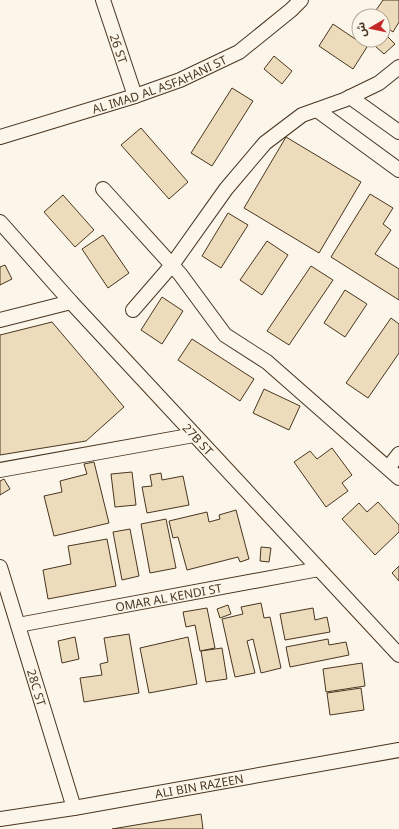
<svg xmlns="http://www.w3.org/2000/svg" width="399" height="829" font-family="'Noto Sans','Noto Sans Arabic',sans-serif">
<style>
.building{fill:#ecdcbc;stroke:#4a3520}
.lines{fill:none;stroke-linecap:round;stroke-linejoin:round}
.minor-casing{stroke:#4a3520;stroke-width:16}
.minor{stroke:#fbf6e9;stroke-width:14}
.labels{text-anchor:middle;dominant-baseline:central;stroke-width:3;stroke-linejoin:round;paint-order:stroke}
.street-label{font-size:12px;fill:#4a3520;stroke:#fbf6e9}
</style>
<rect width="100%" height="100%" fill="#fbf6e9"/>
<path class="building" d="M383 0H399V22L393 32 383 25V16H372Z
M333 24 367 47 353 69 319 46Z
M386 35 395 44 384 54 375 46 381 40H383Z
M274 56 292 71 282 84 264 69Z
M232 88 253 101 212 166 191 153Z
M141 128 188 182 169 199 121 145Z
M286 137 361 182 319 253 244 208Z
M370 194 393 208 383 224 391 230 375 254 399 269V300L331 257Z
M63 195 94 230 75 247 44 212Z
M228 213 248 225 221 268 202 256Z
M103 235 129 273 108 288 82 249Z
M267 241 288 255 262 295 240 280Z
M5 265 12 279 0 285V267Z
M311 266 333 280 289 345 267 331Z
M345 290 367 304 345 337 324 323Z
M162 297 183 311 162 344 141 330Z
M391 318 399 324V353L368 398 346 383Z
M52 322 124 407 86 441 0 455V335Z
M192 339 254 379 240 401 178 360Z
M264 389 300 406 289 430 253 413Z
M332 448 352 475 342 483 348 491 326 507 294 462 310 451 317 459Z
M94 462 109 523 54 536 44 496 62 492 60 481 87 474 84 464Z
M132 472 136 505 115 507 111 474Z
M161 473 162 480 183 476 189 505 147 513 142 487 152 486 150 475Z
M4 479 10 489 0 495V481Z
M378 502 399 525V532L375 555 342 519 359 503 367 512Z
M236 510 249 559 240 562 238 557 187 570 178 537 173 538 169 521 207 512 209 522 220 519 219 515Z
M166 519 176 568 150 573 141 524Z
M130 529 139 576 122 580 113 532Z
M107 539 116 586 48 599 43 570 71 564 68 546Z
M261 547 271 548 269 562 260 561Z
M399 566V581L392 573Z
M261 603 264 618 270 617 281 668 261 673 253 639 247 641 255 673 235 677 222 619 243 614 241 607Z
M228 605 231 614 220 618 217 609Z
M207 608 215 648 200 651 195 625 186 627 183 612Z
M313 608 315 620 327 617 330 632 285 640 280 614Z
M129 634 139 693 84 702 80 678 102 675 100 664 108 662 104 638Z
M75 637 79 659 62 663 58 641Z
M188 637 197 684 149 693 140 648Z
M328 639 329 645 346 642 349 655 290 667 286 647Z
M222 648 227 679 206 682 201 651Z
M362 663 365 686 326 692 323 669Z
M361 688 364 710 330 715 327 693Z
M201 814 203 829H112Z"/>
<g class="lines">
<defs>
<g id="minor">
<path id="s1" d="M103 0 135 96"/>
<path d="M350 97 399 132"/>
<path d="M317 110 399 170"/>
<path id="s2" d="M0 137 135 96 180 80 239 52 291 10 301 0"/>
<path d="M103 189 180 274 225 335 267 362 399 478"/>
<path id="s3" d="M0 222 71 302 399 655"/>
<path d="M133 310 172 265 226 189 265 143 302 115 344 100 379 83 399 67"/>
<path d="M0 320 71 302"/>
<path d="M388 468 399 454"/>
<path d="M0 470 194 435"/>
<path id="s4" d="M0 567 74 808"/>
<path id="s5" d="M18 625 319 569"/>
<path id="s6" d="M0 819 74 808 399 750"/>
</g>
</defs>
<use href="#minor" class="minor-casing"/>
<use href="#minor" class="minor"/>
</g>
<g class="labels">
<g class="street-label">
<text stroke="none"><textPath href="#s1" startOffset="51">26 ST</textPath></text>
<text stroke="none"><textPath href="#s2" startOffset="168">AL IMAD AL ASFAHANI ST</textPath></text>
<text stroke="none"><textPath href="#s3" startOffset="294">27B ST</textPath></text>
<text stroke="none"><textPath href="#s5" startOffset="153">OMAR AL KENDI ST</textPath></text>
<text stroke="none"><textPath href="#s4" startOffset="126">28C ST</textPath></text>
<text stroke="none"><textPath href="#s6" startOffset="202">ALI BIN RAZEEN</textPath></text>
</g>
</g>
<g transform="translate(371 28) rotate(261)"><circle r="19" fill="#fbf6e9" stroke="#b4a999"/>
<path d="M0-3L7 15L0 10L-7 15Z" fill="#c62828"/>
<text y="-6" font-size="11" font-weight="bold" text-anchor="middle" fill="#4a3520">ش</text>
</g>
</svg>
